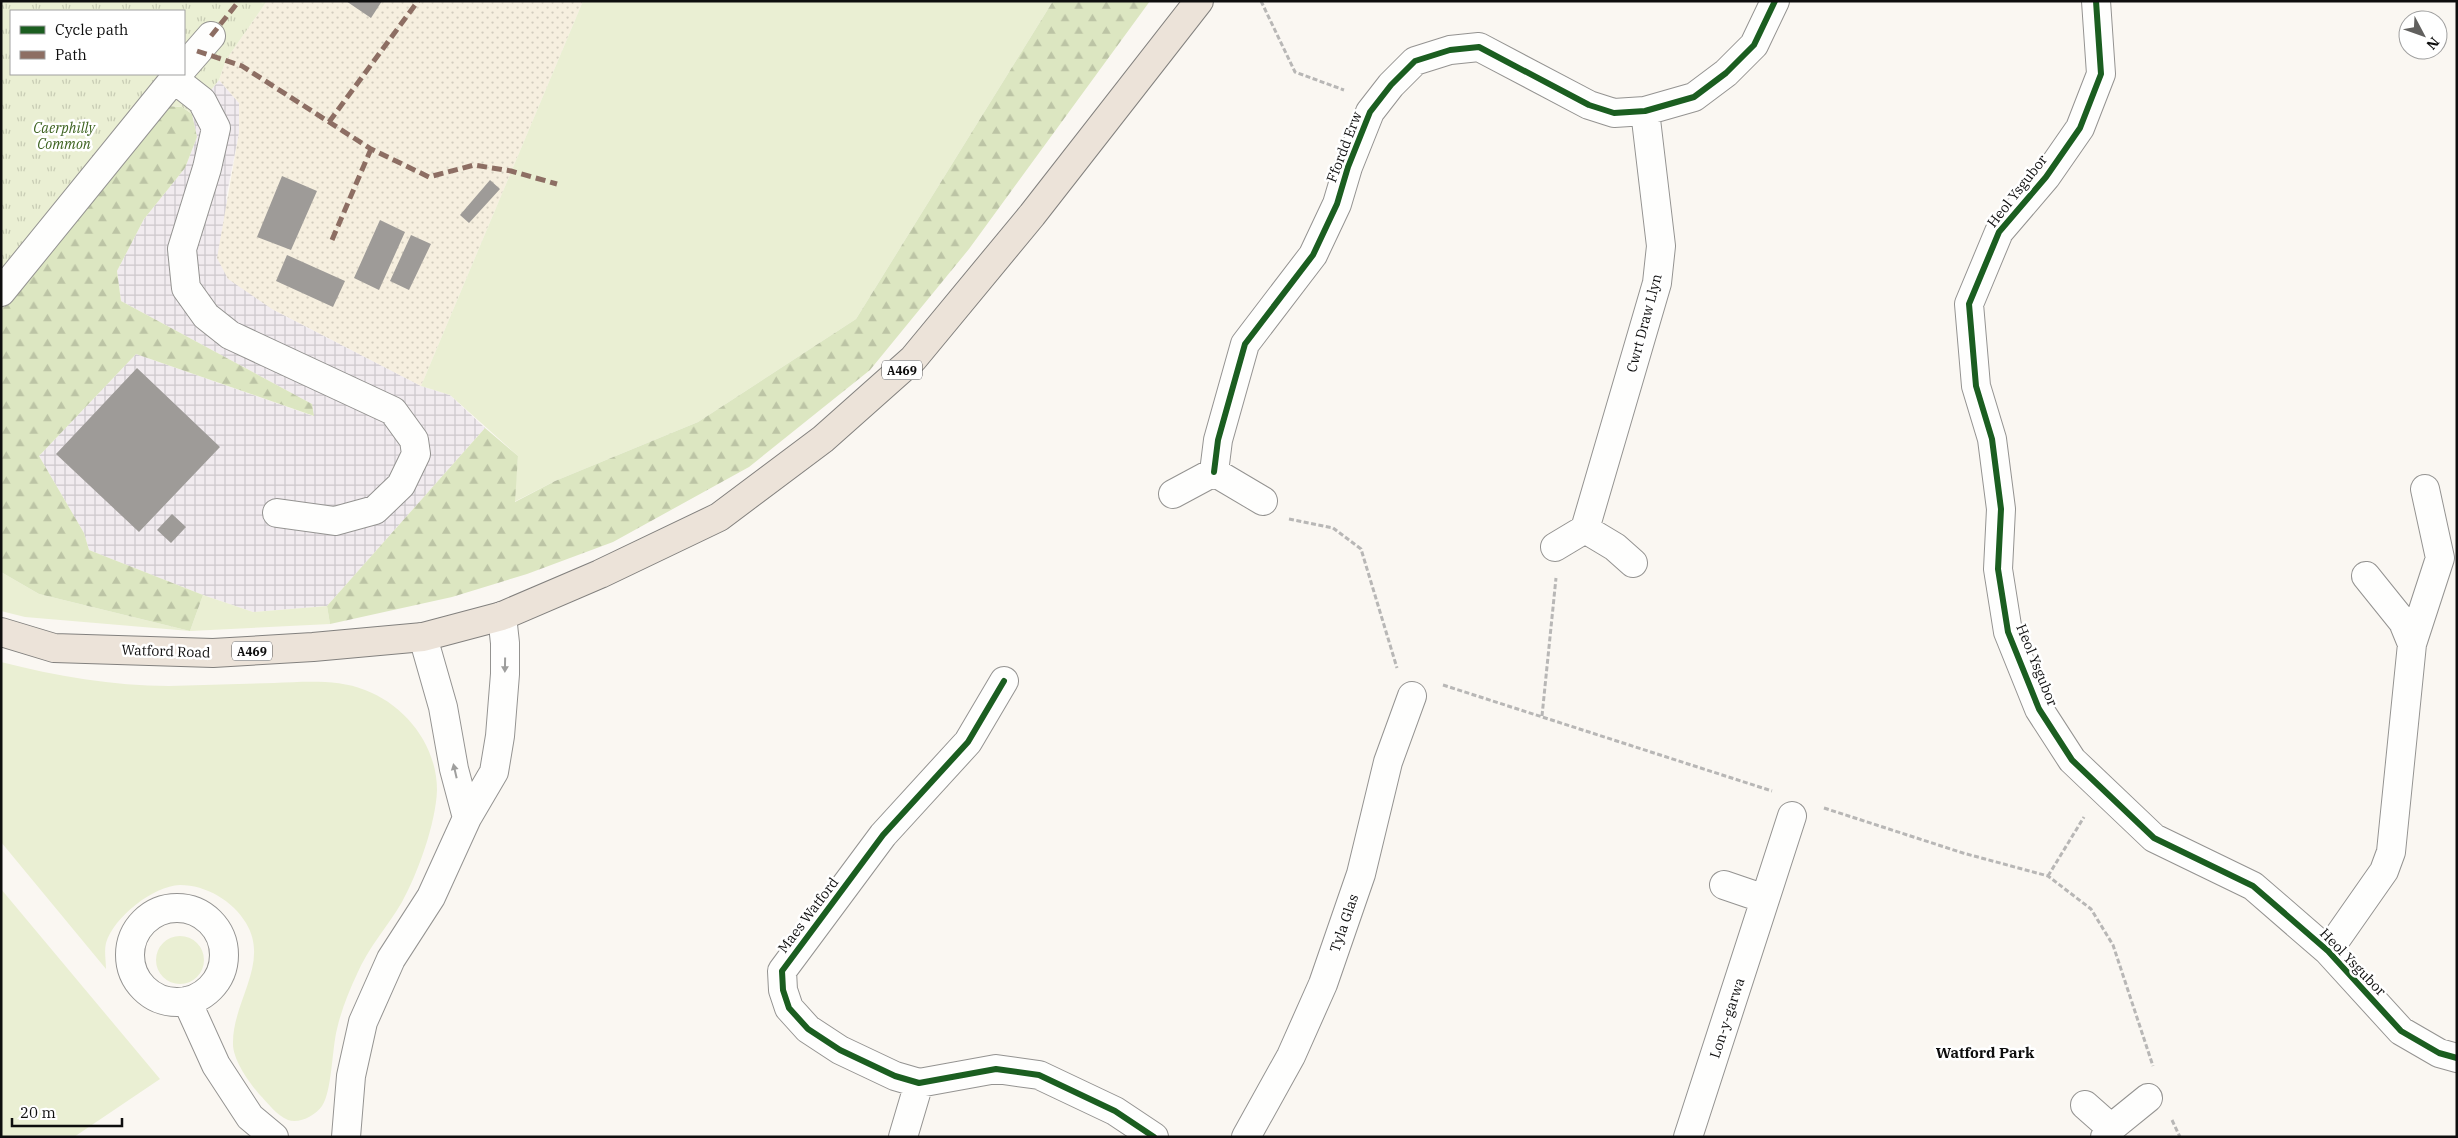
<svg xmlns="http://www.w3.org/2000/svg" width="2458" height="1138" font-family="'IBM Plex Serif',serif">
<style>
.industrial{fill:url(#industrial-grid)}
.farmland{fill:url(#farmland-dots)}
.grass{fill:#eaefd3}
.forest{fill:url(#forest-firs)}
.park{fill:url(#park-tufts);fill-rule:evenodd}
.building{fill:#9e9b98}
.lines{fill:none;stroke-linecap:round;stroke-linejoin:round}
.minor-casing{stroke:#949391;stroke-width:30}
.major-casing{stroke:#82807e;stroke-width:30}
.path{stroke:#b8b7b6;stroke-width:3;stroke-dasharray:5 2.5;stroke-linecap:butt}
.minor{stroke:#fefefd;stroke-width:28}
.major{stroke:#ece3d9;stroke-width:28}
.quiet{stroke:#8d6e63;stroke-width:5;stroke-dasharray:10 5;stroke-linecap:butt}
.cycleway-casing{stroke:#fff;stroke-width:9}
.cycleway{stroke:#1b5e20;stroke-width:6}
.oneway{fill:#9e9e9d}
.labels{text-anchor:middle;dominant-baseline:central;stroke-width:5;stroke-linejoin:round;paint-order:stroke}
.shield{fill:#fff;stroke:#565656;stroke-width:1}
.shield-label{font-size:12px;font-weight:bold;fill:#0e0e0e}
.park-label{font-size:14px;font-style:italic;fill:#3d6320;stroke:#fff}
.street-label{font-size:14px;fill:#0e0e0e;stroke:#fff}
.neighbourhood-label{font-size:15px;font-weight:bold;fill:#0e0e0e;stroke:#fff}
</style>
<defs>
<pattern id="industrial-grid" width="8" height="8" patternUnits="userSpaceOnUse" patternTransform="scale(1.25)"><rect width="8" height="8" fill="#f1ebef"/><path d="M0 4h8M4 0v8" fill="none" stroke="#cdc8cc"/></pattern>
<pattern id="farmland-dots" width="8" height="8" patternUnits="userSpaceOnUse" patternTransform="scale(1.25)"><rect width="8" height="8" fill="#f6efdf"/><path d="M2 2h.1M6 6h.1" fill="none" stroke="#d2ccbe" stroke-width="1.8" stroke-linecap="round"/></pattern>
<pattern id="forest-firs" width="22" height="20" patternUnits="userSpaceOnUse" patternTransform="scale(1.25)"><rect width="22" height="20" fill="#dce6c1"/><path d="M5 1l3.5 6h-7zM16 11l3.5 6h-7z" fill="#bcc4a5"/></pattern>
<pattern id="park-tufts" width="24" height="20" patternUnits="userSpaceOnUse" patternTransform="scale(1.25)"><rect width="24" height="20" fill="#eaefd3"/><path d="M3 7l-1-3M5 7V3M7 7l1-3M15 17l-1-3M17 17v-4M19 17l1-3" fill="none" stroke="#c8ccb4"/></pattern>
</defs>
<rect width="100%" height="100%" fill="#faf7f2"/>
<path class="industrial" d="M219 80 239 103V133L226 198 272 309 421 386 450 395 485 428 327 606 253 612 203 595 89 550 84 533 39 456 136 354 313 416 312 404 121 301 117 271 144 219 185 168 197 137 192 114Z"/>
<path class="farmland" d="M267 1H583L421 386 272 309 228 279 217 258 239 133V103L219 80 226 60Z"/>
<path class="grass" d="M583 1H1053L856 319 698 422 555 481 514 502 518 456 450 395 421 386Z
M1 572 39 594 190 631 203 595 253 612 327 606 330 624 190 631 25 617 1 611Z
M1 662C56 676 113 686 169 686 204 685 239 684 274 683 304 682 337 679 365 690 405 705 437 745 437 790 436 823 418 873 402 902 388 926 368 948 357 974 349 991 341 1011 337 1029 332 1048 332 1092 322 1106 315 1116 299 1124 288 1120 276 1115 268 1103 259 1094 249 1082 232 1059 233 1042 233 1001 270 963 246 923 233 901 206 885 180 885 153 886 114 917 106 943 104 951 106 961 106 969L1 842Z
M1 889 160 1079 74 1137H1Z
M156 960a24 24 0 1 1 48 0a24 24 0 1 1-48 0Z"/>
<path class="forest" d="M1053 1H1150L969 249 870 370 749 467 613 542 527 574 452 597 330 624 327 606 485 428 518 456 515 502 555 481 698 422 856 319Z
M169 106 182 107 192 114 197 137 185 168 144 219 117 271 121 301 312 404 314 416 136 354 39 456 84 533 89 550 203 595 190 631 39 594 1 572V311Z"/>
<path class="park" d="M1 1H267L226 60 219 80 192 114 182 107 169 106 1 311ZM11 11H184V74H11Z"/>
<path class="building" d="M346 1H382L371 18Z
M282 176 317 191 291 250 257 237Z
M490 180 500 189 469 223 460 215Z
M380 220 405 232 379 290 354 278Z
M411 235 431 244 409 290 390 281Z
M287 255 345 281 333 307 276 281Z
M137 368 220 447 139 532 56 454Z
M172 514 186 527 171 543 157 530Z"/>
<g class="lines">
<defs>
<path id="minor" d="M2096 1 2101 74 2080 128 2046 177 1999 232 1969 304 1976 386 1992 439 2001 509 1998 569 2008 632 2039 709 2072 760 2154 838 2253 886 2328 951 2401 1031 2439 1053 2457 1058
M184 67 211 36
M174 79 202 101 216 128 207 168 182 249 186 288 206 316 230 335 393 411 414 440 416 454 401 485 375 510 335 521 277 513
M1 292 178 74
M1214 472 1218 440 1245 344 1313 255 1337 204 1348 167 1370 112 1391 85 1415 61 1450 50 1479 47 1589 105 1614 113 1645 111 1694 97 1726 73 1754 45 1775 1
M1173 494 1214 472 1263 501
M1585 529 1657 283 1661 246 1645 111
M1555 547 1585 529 1615 547 1633 563
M423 637 443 707 454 769 467 818
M2412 644 2440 558 2425 489
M1004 681 968 742 883 835 782 971 783 990 789 1008 808 1029 840 1050 895 1076 919 1083 996 1069 1039 1075 1115 1111 1154 1137
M1724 885 1765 899
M130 955a47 47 0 1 1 94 0a47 47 0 1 1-94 0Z
M2328 951 2384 871 2391 852 2412 644 2403 622 2366 576
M187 1001 216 1065 250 1117 274 1137
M2085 1105 2111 1128
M346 1137 351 1076 363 1022 391 959 431 897 467 818 494 772 500 736 505 674V643L502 616
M903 1137 919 1083
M1246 1137 1291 1056 1323 984 1361 874 1388 762 1412 696
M1688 1137 1792 816
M2105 1137 2111 1128 2148 1098"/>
<path id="major" d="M1 632 54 648 213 653 313 647 423 637 502 616 600 574 719 517 823 439 913 359 1032 215 1199 1"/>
</defs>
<use href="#minor" class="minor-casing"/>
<use href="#major" class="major-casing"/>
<path class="path" d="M1261 1 1295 72 1344 90
M1289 519 1333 528 1361 549 1397 668
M1443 685 1772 791
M1542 716 1556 578
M1824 808 1963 853 2048 876 2091 909 2113 945 2153 1066
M2048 876 2084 817
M2172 1120 2180 1137"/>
<use href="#minor" class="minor"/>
<use href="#major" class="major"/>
<path class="quiet" d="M211 36 239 1
M197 51 242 66 371 149 429 177 474 165 511 171 557 184
M329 122 418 1
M332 240 371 149"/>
<defs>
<path id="cycleway" d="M2096 1 2101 74 2080 128 2046 177 1999 232 1969 304 1976 386 1992 439 2001 509 1998 569 2008 632 2039 709 2072 760 2154 838 2253 886 2328 951 2401 1031 2439 1053 2457 1058
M1214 472 1218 440 1245 344 1313 255 1337 204 1348 167 1370 112 1391 85 1415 61 1450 50 1479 47 1589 105 1614 113 1645 111 1694 97 1726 73 1754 45 1775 1
M1004 681 968 742 883 835 782 971 783 990 789 1008 808 1029 840 1050 895 1076 919 1083 996 1069 1039 1075 1115 1111 1154 1137"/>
</defs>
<use href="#cycleway" class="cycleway-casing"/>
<use href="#cycleway" class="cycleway"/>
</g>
<defs><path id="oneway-solid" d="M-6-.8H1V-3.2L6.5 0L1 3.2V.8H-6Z" transform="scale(1.25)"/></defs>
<g class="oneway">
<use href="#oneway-solid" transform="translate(505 665) rotate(91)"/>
<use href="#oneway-solid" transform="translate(455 771) rotate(-103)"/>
</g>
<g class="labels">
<g class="shield">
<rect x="882" y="360.5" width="40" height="19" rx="4"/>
<rect x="232" y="641.5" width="40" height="19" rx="4"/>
</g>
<g class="shield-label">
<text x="902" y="370">A469</text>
<text x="252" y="651">A469</text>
</g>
<g class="park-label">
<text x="64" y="128">Caerphilly<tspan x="64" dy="16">Common</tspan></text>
</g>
<g class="street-label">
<text transform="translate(1344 147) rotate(-69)">Ffordd Erw</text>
<text transform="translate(2017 191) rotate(-52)">Heol Ysgubor</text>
<text transform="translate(1644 323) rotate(-75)">Cwrt Draw Llyn</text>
<text transform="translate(166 651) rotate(2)">Watford Road</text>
<text transform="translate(2037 665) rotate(68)">Heol Ysgubor</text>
<text transform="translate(808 915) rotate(-53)">Maes Watford</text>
<text transform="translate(1344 923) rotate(-71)">Tyla Glas</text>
<text transform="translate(2353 962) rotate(46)">Heol Ysgubor</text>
<text transform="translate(1727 1018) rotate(-72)">Lon-y-garwa</text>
</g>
<g class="neighbourhood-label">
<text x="1985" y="1052">Watford Park</text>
</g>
</g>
<rect width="2458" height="1138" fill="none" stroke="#0e0e0e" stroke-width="5"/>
<rect x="10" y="10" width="175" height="65" fill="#ffffff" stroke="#9f9f9f"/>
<rect x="20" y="26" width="25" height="8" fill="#1b5e20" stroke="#9f9f9f"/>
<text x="55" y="35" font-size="15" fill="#0e0e0e">Cycle path</text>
<rect x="20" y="51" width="25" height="8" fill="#8d6e63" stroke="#9f9f9f"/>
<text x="55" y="60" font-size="15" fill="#0e0e0e">Path</text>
<g transform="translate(2423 35) rotate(131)"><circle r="24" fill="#ffffff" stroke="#9f9f9f"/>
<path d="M0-4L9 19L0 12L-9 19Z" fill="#61605e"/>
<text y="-8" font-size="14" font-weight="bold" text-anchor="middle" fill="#0e0e0e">N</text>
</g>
<path d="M12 1118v8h110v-8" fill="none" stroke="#0e0e0e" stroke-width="2.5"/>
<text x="20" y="1118" font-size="15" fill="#0e0e0e" stroke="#ffffff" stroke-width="4" paint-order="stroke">20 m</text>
</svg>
